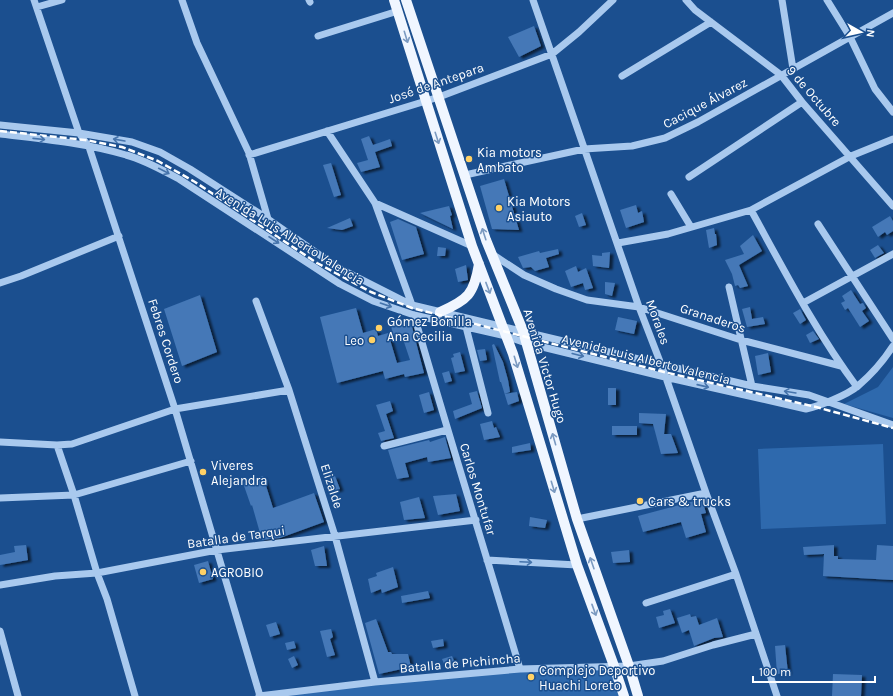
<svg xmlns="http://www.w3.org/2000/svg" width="893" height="696" font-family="Karla,sans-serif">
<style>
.green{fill:#2e69ad}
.building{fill:#4478b7;filter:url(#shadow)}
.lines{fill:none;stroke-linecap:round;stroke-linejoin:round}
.minor{stroke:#a9c9ee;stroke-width:7}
.major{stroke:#f0f6ff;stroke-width:10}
.rail{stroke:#fff;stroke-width:2.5;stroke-dasharray:7 3;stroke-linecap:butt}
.oneway{stroke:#7b9ac1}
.oneway2{stroke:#4674ac}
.poi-dot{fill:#ffd166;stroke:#1b4f8f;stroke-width:1.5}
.labels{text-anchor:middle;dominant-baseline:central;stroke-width:3;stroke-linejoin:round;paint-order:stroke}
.street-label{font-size:13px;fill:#fff;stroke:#1b4f8f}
.poi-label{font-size:13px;fill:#fff;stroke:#1b4f8f;text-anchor:start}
</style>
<defs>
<filter id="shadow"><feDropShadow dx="3.5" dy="2" stdDeviation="1" flood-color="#0009"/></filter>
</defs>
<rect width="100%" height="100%" fill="#1b4f8f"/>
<path class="green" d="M893 367V418L844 404 878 387Z
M883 444 886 524 761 529 758 449Z
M614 666 624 696H259L520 669Z"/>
<path class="building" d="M534 26 541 46 519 57 508 37Z
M369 136 373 145 390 139 392 146 375 152 380 167 361 172 357 163 368 160 361 139Z
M331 163 341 195 334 197 323 165Z
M504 179 519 230 492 229 480 186Z
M636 205 638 213 642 211 644 222 626 228 620 210Z
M449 206 452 215 450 216 453 229 420 213Z
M582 213 586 225 579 227 575 216Z
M890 216 893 221V231L887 235 885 232 878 237 872 227Z
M350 218 353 226 342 230 327 228Z
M398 219 416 227 424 254 402 260 390 222Z
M714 228 715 234H716L717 245 709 248 706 230Z
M753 235 762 251 739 265 748 286 740 288 738 285 735 286 732 274 725 260 744 254 740 246Z
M878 245 884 253 875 258 870 250Z
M438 247 446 248 445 256H437Z
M558 249 559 254 546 258 549 267 535 271 531 267 523 268 518 257 539 251 540 253Z
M610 252 609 268 593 266 592 255 602 256V253Z
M466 265 468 280 458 282 455 269Z
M576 266 578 272 586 268 593 288 585 290 583 283 571 287 565 271Z
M605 282 615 283 612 296 605 294Z
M851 290 860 304 863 303 866 308 862 311 869 321 860 327 848 308 845 310 841 303 845 301 842 296Z
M200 295 217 352 182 366 164 309Z
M750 307 752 319 763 317 765 324 747 327 742 309Z
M356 308 363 333 376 329 378 336 388 333 397 363 410 360 401 333 393 336 391 325 397 323V326L410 319 424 373 405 377 404 374 385 379 383 371 337 383 320 317Z
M800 309 806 320 800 324 793 313Z
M618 317 637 321 634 334 615 330Z
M813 331 819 339 810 343 806 335Z
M494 344 503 362 508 380 510 392 504 394 517 392 519 401 508 405 501 382H500L492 345Z
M485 349 487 360 480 361 477 350Z
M460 352 465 371 455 373 451 358 454 357 453 354Z
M768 353 771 372 758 375 755 356Z
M449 371 452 381 445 383 442 373Z
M608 388H616V405H608Z
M477 391 482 408 455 419 453 411 472 404 469 393Z
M429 392 434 410 424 413 419 395Z
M390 401 393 411 386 414 394 438 381 441 378 433 385 431 376 405Z
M639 413 666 414 664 434H671L678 453 661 454 653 424 639 423Z
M492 421 494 428 496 427 500 437 484 440 480 424Z
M612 426H637V435H612Z
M445 437 451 458 428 462 427 457 405 463 409 477 397 479 388 450 429 440 430 442Z
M530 443 531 450 512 453V447Z
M263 476 273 508 314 493 324 522 280 538 262 540 252 505 251 506 243 483Z
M335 476 340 489 333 491 329 479Z
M456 494 460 511 438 515 433 496Z
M419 497 425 518 404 520 400 502Z
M702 499 706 513 701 514 706 532 686 538 681 522 643 532 638 516Z
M530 517 547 520 545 528 529 526Z
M26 545 28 560 0 565V555L15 552 14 546Z
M834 545V556H838V559L876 560 877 545 893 546V580L823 576 824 554 804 555 803 547Z
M324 546 327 566H315L311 550Z
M629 550 630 562 613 563 611 552Z
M208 561 213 579 199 583 194 565Z
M393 567 398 587 382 593 381 589 371 593 368 579 377 576 376 573Z
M428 591 430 598 402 603 401 596Z
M670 609 675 623 659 628 656 617 664 615 663 611Z
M690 614 691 617 696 616 699 625 717 618 723 637 714 638 694 646 689 630 682 633 677 618Z
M376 619 388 652H391L392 654H408L411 667 379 674 365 623Z
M276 622 280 634 270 637 266 625Z
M331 629 333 637 330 639 335 655 327 657 320 631Z
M443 639 444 646 433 648 431 641Z
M294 641 296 648 287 650 285 643Z
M785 645 788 673 777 674 775 646Z
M294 656 298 665 292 668 288 659Z
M452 656 455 663 445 666 442 659Z
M833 674 862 675 861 696H832Z"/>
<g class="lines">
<path class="minor" d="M34 0 79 133 89 147 175 409 260 696
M182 0 197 43 249 153 268 219
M309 0 310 2
M533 0 639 307 664 372 706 493 736 574 777 696
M686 0 695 10 781 75 802 102 893 206
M782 0 793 69
M827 0 850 37 875 89 893 112
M37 7 62 0
M318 36 398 11
M622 76 711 22
M0 125 79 133 132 142 160 152 190 169 268 219 337 267 412 305 752 386 809 395 893 425
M327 131 375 203 412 305
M0 134C43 139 85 143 126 155 145 160 162 170 179 179L340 284 373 301 414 315 506 336 526 343 665 377 806 409C820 406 847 395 858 386 871 375 884 360 893 346
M249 155 439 97 552 54 579 32 613 0
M465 175 584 149 632 146 665 138 698 122 893 13
M689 177 802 102
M671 194 691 227
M375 203 472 246
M751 210C784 270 816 332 857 387
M818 224 893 339
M618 243 668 234 751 210 851 156 893 139
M492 254 524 275 556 289 587 300 639 307 741 340 841 366
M0 283 21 276 119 236
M729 287 752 386
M256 301 289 390 335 536 375 682
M803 303 893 254
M414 315C448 433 485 551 520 669
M466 327 488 413
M0 442 57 445 72 444 175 409 289 390
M57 445 74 495 97 573 107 599 135 696
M384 446 447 430
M0 498 74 495 191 461
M577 519 706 493
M487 560 577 565
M0 585 55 576 97 573 217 550 476 520
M646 603 736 574
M0 631 18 696
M259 696 375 682 520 669 629 666 663 661 713 645 756 634"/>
<path class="major" d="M394 0 472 246 513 354 577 565 614 666 624 696
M406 0 486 240 523 331 577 519 629 666 638 696
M440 312C468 300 474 294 479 264"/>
<path class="rail" d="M0 131 85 140 122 147 158 161 195 182 317 263 371 292 412 308 664 372 816 407 893 428"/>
</g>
<defs><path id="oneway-shaft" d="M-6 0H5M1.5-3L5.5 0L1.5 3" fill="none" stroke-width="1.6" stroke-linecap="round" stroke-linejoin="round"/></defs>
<g class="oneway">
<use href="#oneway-shaft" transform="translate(406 37) rotate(73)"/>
<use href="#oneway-shaft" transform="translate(437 138) rotate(72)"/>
<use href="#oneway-shaft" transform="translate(484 234) rotate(-108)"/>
<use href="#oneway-shaft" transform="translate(488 288) rotate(69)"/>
<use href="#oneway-shaft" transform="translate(516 362) rotate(73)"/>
<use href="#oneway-shaft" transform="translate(554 439) rotate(-106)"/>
<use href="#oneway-shaft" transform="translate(553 487) rotate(73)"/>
<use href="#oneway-shaft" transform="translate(592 563) rotate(-109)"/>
<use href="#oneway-shaft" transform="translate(594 610) rotate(70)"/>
</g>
<g class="oneway2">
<use href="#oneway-shaft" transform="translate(39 139) rotate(6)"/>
<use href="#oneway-shaft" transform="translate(119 140) rotate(-170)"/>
<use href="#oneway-shaft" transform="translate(164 171) rotate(27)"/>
<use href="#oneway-shaft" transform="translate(274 240) rotate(33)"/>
<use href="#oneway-shaft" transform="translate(386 305) rotate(19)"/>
<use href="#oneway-shaft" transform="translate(578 355) rotate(14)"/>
<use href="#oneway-shaft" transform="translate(703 386) rotate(13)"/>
<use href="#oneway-shaft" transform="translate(790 392) rotate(-171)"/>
<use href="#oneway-shaft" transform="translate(526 562) rotate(3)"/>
</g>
<g class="poi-dot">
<circle cx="469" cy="159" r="4"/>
<circle cx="499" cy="208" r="4"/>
<circle cx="379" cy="328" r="4"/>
<circle cx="372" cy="340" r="4"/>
<circle cx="203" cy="472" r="4"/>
<circle cx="640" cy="501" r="4"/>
<circle cx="203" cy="572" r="4"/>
<circle cx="531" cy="677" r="4"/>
</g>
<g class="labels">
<g class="street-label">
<text transform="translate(436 83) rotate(-19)">José de Antepara</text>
<text transform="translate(814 96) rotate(49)">9 de Octubre</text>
<text transform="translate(705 103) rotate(-28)">Cacique Álvarez</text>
<text transform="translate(290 236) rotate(32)">Avenida Luis Alberto Valencia</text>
<text transform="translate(713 318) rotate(18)">Granaderos</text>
<text transform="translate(658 322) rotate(70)">Morales</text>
<text transform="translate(166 341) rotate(72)">Febres Cordero</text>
<text transform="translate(646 359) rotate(14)">Avenida Luis Alberto Valencia</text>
<text transform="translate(545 366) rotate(73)">Avenida Victor Hugo</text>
<text transform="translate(332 486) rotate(72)">Elizalde</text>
<text transform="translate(478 489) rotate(73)">Carlos Montufar</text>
<text transform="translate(236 537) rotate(-8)">Batalla de Tarqui</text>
<text transform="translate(460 663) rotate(-5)">Batalla de Pichincha</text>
</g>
<g class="poi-label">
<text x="477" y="152">Kia motors<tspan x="477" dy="15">Ambato</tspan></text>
<text x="507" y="201">Kia Motors<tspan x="507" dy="15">Asiauto</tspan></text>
<text x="387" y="321">Gómez Bonilla<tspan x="387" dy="15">Ana Cecilia</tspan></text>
<text x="364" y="340" text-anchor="end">Leo</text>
<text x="211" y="465">Viveres<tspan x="211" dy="15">Alejandra</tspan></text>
<text x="648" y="501">Cars &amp; trucks</text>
<text x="211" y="572">AGROBIO</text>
<text x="539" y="670">Complejo Deportivo<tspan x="539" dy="15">Huachi Loreto</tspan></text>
</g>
</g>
<g transform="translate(861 32) rotate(98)" stroke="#1b4f8f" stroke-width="3" paint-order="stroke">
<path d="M0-3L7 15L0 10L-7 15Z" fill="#ffffff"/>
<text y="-6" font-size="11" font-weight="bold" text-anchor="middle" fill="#ffffff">N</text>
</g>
<path d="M753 676v6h122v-6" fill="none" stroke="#ffffff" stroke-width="2"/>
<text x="759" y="676" font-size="12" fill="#ffffff" stroke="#1b4f8f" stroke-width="3" paint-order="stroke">100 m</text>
</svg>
